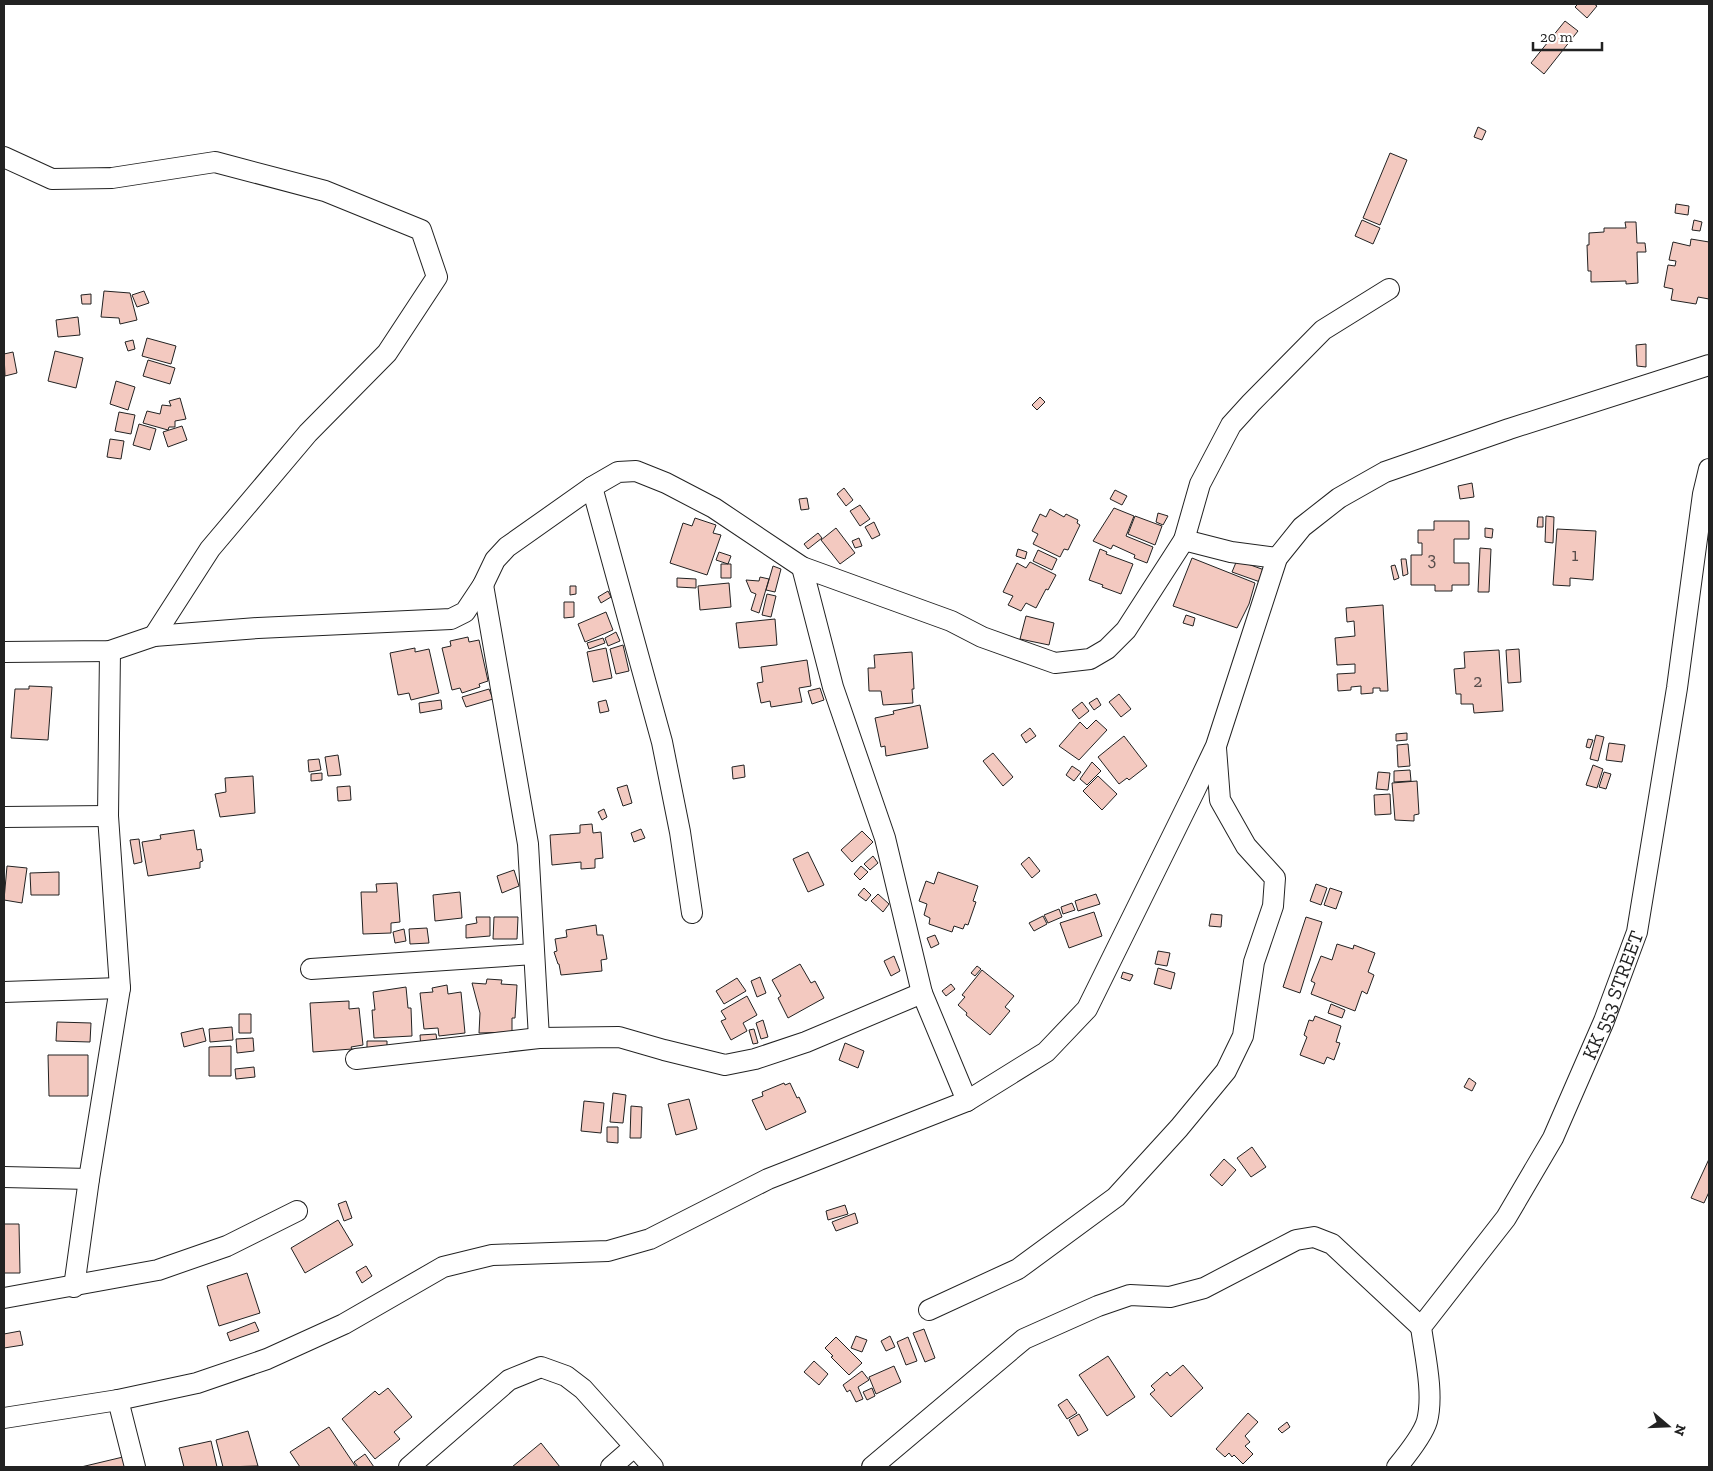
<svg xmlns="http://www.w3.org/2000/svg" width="1713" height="1471" font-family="'Zilla Slab',serif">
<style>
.building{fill:#f3c9c0;stroke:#222}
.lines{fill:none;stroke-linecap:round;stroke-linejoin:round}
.minor-casing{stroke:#222;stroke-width:22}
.minor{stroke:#fff;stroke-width:20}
.labels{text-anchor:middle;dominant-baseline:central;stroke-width:4;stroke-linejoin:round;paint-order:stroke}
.number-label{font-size:18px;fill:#564c4a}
.street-label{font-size:20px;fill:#222;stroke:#fff}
</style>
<rect width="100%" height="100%" fill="#fff"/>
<path class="building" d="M1578 4H1594L1597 6 1587 18 1575 7Z
M1565 21 1578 31 1544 74 1531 63Z
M1478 127 1486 131 1482 140 1474 137Z
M1390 153 1407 160 1380 225 1363 218Z
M1676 204 1689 206 1688 215 1675 213Z
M1362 220 1380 228 1373 244 1355 236Z
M1694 220 1702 222 1700 231 1692 230Z
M1625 222H1636L1637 243H1645L1646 252H1637L1638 283 1626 284V281L1591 282V271H1588L1587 245H1589V233L1604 232V228H1626Z
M1691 239 1709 242V299L1698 297 1696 304 1671 300 1673 289 1664 287 1668 265 1675 266 1676 261 1669 260 1673 242 1690 246Z
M104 291 130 293 137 320 120 324 119 318 101 317Z
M144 291 149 303 137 307 132 295Z
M91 294V304H82L81 295Z
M78 317 80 335 58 337 56 320Z
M147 338 176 346 171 364 142 356Z
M133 340 135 349 128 351 125 342Z
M1646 344V367L1637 366 1636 345Z
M55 351 83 358 76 388 48 381Z
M13 352 17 373 5 376 4 354Z
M148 360 175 368 170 384 143 376Z
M116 381 135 387 128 410 110 404Z
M1040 397 1045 402 1037 410 1032 405Z
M180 398 186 419 175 421V427H169L168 430 143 423 147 411 160 414 162 405 171 406 169 401Z
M119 412 135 415 131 434 115 431Z
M139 424 156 429 150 450 133 445Z
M182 426 187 440 168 447 163 432Z
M110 439 124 441 121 459 107 457Z
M1472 483 1474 497 1460 499 1458 486Z
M844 488 853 500 846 506 837 494Z
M1115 490 1127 496 1122 505 1110 499Z
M807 498 809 509 801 510 799 499Z
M860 505 870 519 860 526 850 511Z
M1114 508 1134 516 1126 536 1153 547 1147 563 1134 558 1135 555 1113 545 1111 549 1093 541Z
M1050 509 1064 517 1066 514 1078 520 1077 523 1080 525 1068 550 1064 549 1060 557 1033 544 1038 534 1032 531 1040 514 1046 517Z
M1158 513 1168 516 1163 525 1156 522Z
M1135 516 1162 526 1155 545 1128 534Z
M1546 516 1554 517 1553 543 1545 542Z
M1538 517H1543V527H1537Z
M695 518 716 525 713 533 721 535 707 575 670 563 683 523 692 526Z
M1434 521H1469V539H1454V563H1469V585H1452V591H1435V585H1411V555H1422V543H1418V530H1434Z
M874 522 880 535 872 539 865 527Z
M836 528 855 553 840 564 821 540Z
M1485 528 1493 529 1492 538 1485 537Z
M1557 529 1596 531 1593 580 1570 578V586L1553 585Z
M818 533 822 538 808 549 804 544Z
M859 538 862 546 855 548 852 541Z
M1480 548 1491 549 1489 592H1478Z
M1018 549 1027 552 1025 559 1016 556Z
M1100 549 1107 552 1106 554 1133 564 1121 594 1102 587 1103 585 1089 580Z
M1038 550 1057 559 1052 570 1033 561Z
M719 552 731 556 728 564 716 560Z
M1192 558 1255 583 1249 604 1237 628 1173 606Z
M1401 559H1406L1408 574 1403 576Z
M1237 560 1267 571 1263 583 1232 572Z
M1030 562 1056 575 1048 590 1046 589 1036 608 1026 603 1021 611 1008 605 1013 596 1003 592 1017 563 1026 568Z
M721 564H731V578H721Z
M1395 565 1399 578 1394 580 1391 566Z
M773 566 781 569 775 592 766 590Z
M760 577 769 579 759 613 751 610 756 594 751 592 746 580 759 581Z
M677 578 696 579V588L677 587Z
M729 583 731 607 700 610 698 586Z
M570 586H576V594L570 595Z
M608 591 611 597 601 603 598 597Z
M767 594 776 596 771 617 762 615Z
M564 602H574V617L564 618Z
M1383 605 1388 691H1380V688H1373V693L1361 694V686L1351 687V690L1338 691 1337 674 1355 673V664L1337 665 1335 638 1355 636 1354 621 1347 622 1346 608Z
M606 612 613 630 585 642 578 624Z
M1186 615 1195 618 1193 626 1183 623Z
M1026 616 1054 623 1049 645 1020 639Z
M775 619 777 645 739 648 736 623Z
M616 632 620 641 608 646 605 638Z
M468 637 469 642 479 640 488 681 479 684 480 687 462 693 460 688 452 690 442 648 451 646 450 641Z
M603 638 605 643 589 649 587 643Z
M623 645 629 671 616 674 610 649Z
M415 648V652L429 649 439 693 411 700 409 693 398 695 390 653Z
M606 648 612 678 593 682 587 652Z
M1519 649 1521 682 1508 683 1506 650Z
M1499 650 1503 711 1474 713 1473 704H1461V694H1456L1454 669 1465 668 1464 652Z
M912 652 914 689H912L913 703 883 705 881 691H869L868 668H875L874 655Z
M807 660 811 686 799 688 802 702 771 707 770 701 761 703 757 683 763 682 761 667Z
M29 686 52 687 48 740 11 738 15 689H29Z
M820 688 824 700 812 704 808 691Z
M489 689 493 699 466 707 462 697Z
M1119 694 1131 709 1121 717 1109 702Z
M1097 698 1101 705 1094 710 1089 703Z
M441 700 442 709 420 713 419 703Z
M606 700 609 711 600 713 598 702Z
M1082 702 1089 711 1079 719 1072 710Z
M920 705 928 748 886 756 885 746 881 747 875 718 894 714 893 711Z
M1096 720 1107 730 1079 760 1059 746 1080 722 1087 729Z
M1030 728 1036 736 1026 743 1021 735Z
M1407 733V740L1396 741V734Z
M1596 735 1604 737 1598 761 1590 759Z
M1124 736 1147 766 1129 780 1127 778 1119 784 1098 757Z
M1588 739 1593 740 1590 748 1586 747Z
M1609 743 1625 745 1622 762 1606 760Z
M1408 744 1410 766 1398 767 1397 745Z
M993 753 1013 777 1003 786 983 761Z
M338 755 341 775 328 776 325 757Z
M319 759 321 770 309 772 308 760Z
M1092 762 1101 771 1087 785 1080 779Z
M744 765 745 777 733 779 732 767Z
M1593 765 1603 769 1597 788 1586 785Z
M1072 766 1081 772 1074 781 1066 775Z
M1410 770 1411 781 1394 782V771Z
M1378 772 1390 773 1388 790 1376 789Z
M1604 772 1611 774 1606 789 1599 787Z
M322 773V780L311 781V774Z
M253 776 255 813 220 817 215 794 226 792 225 778Z
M1098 776 1117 794 1102 810 1083 791Z
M1417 781 1419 814 1414 815V821L1395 820 1392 783Z
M627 785 632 803 623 806 617 788Z
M350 786 351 800 338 801 337 787Z
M1390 794 1391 814 1375 815 1374 795Z
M604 809 607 817 602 820 598 812Z
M592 824 593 833 601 832 603 858 595 859V868L581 869V862L552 865 550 835 580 833V825Z
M641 829 645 838 634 842 631 833Z
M194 830 197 850 201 849 203 861 200 862V868L148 876 142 842 161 839 160 835Z
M862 831 873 842 852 862 841 850Z
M139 839 142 862 134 864 130 840Z
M808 852 824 885 808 892 793 859Z
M873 856 878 863 870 870 864 864Z
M1029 857 1040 871 1032 878 1021 864Z
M7 866 27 868 22 903 4 900Z
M861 866 868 872 860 880 854 874Z
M514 870 519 886 502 893 497 876Z
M59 872V895H31L30 873Z
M938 872 978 886 973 901 976 902 968 925 965 924 963 929 954 926 952 932 929 924 930 918 924 915 927 904 919 901 926 881 934 884Z
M397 883 400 922 391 923V933L363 934 361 892H377L376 884Z
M1316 884 1327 888 1321 905 1310 901Z
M864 888 871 895 866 901 858 895Z
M1330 888 1342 892 1336 909 1324 905Z
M460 892 462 918 435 921 433 895Z
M878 894 889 904 883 912 871 901Z
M1096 894 1100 904 1078 911 1075 901Z
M1072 903 1075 910 1063 914 1061 907Z
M1059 909 1062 917 1048 923 1044 915Z
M1094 912 1102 936 1069 948 1060 923Z
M1211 914 1222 915 1221 927 1209 926Z
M1043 916 1047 924 1034 931 1029 923Z
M476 917H490V936L466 938V925L477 923Z
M494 917H518L517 939H493Z
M1306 917 1322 922 1300 993 1283 987Z
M596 925 597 935H603L607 959 601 960 602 971 561 975 559 964H558L554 952 557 951 555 939 567 937 566 930Z
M427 928 429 943 410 944 409 929Z
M404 929 406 941 395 943 393 932Z
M935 935 939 944 931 948 927 938Z
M1337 944 1353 949 1354 945 1375 953 1368 972 1374 975 1367 994 1362 991 1355 1011 1311 994 1315 983 1311 981 1321 956 1332 960Z
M1158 951 1170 953 1167 966 1155 964Z
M894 956 900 971 891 976 884 961Z
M800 964 811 983 815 981 824 998 788 1018 778 998 781 996 772 980Z
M977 966 981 969 975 976 971 973Z
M1158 968 1175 973 1171 989 1154 984Z
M982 970 1014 996 1005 1007 1010 1011 990 1035 966 1015 967 1013 958 1005 965 997 962 995Z
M1123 972 1133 975 1130 981 1121 978Z
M760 977 766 993 757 997 751 981Z
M737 978 746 991 724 1004 716 991Z
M487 979 502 980 501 984 517 985 515 1018H512V1032L479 1033 480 1013 472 983 486 984Z
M951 984 955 989 946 996 942 991Z
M447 985 448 994 461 992 465 1033 439 1036 438 1028 424 1029 420 993 433 992 432 988Z
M406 987 408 1008H411L412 1036 374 1038 372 1010H375L373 992Z
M747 996 757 1015 743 1023 747 1031 731 1040 721 1021 726 1019 721 1011Z
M349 1001V1009L359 1008 363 1045 351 1047 352 1049 313 1052 310 1003Z
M1331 1004 1345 1010 1342 1018 1328 1013Z
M239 1014H251V1033H239Z
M1315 1016 1341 1026 1336 1042 1340 1043 1334 1060 1327 1057 1324 1064 1300 1055 1307 1037 1304 1035 1309 1020 1313 1021Z
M763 1020 768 1037 761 1039 756 1023Z
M57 1022 91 1023 90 1042 56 1041Z
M232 1027 233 1040 210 1042 209 1029Z
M203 1028 206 1041 184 1047 181 1033Z
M754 1029 758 1043 753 1044 749 1030Z
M436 1034 438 1048 421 1049 420 1035Z
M253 1038 254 1051 237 1053 236 1039Z
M367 1041H387V1051H367Z
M845 1043 864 1051 858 1068 839 1060Z
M231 1046V1076H209V1047Z
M48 1055H88V1096H49Z
M254 1067 255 1077 236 1079 235 1069Z
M1469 1078 1476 1083 1472 1091 1464 1087Z
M784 1083 785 1085 790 1083 797 1098 799 1097 806 1112 766 1130 752 1100 763 1096 762 1092Z
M613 1093 626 1095 623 1123 610 1122Z
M689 1099 697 1129 676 1135 668 1104Z
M584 1101 604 1103 601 1133 581 1131Z
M631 1106 642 1107 641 1138H630Z
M607 1127H618V1143L607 1142Z
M1252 1147 1266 1167 1251 1177 1237 1158Z
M1224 1159 1236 1170 1222 1186 1210 1175Z
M1709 1159V1192L1704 1203 1691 1198Z
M346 1201 352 1218 344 1221 338 1204Z
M845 1205 848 1214 828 1220 826 1211Z
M855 1213 858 1223 836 1231 832 1222Z
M338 1220 353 1245 305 1273 291 1248Z
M4 1224H19L20 1273H4Z
M366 1266 372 1276 362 1283 356 1272Z
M247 1273 260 1313 219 1326 207 1286Z
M255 1322 259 1331 230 1341 227 1333Z
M924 1329 935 1358 925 1362 913 1333Z
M20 1331 23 1345 4 1348V1334Z
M856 1336 867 1340 862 1352 851 1348Z
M890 1336 895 1347 886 1351 881 1341Z
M836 1337 862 1363 849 1375 831 1357 833 1356 825 1348Z
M908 1337 917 1361 906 1365 897 1342Z
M1108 1356 1135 1397 1107 1416 1079 1375Z
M814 1361 828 1374 819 1385 804 1372Z
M1183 1365 1203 1388 1171 1417 1150 1394 1155 1390 1151 1386 1167 1372 1170 1376Z
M894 1366 901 1382 876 1394 869 1377Z
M862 1371 869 1380 858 1387 863 1399 856 1402 850 1390 847 1392 843 1385Z
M388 1388 412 1417 394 1432 400 1439 375 1459 342 1419 375 1391 379 1395Z
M872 1388 875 1396 867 1400 863 1392Z
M1067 1399 1077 1413 1067 1419 1058 1405Z
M1248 1413 1258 1422 1245 1436 1250 1442 1245 1446 1253 1454 1243 1464 1234 1455 1232 1457 1229 1453 1225 1457 1216 1449Z
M1079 1414 1088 1430 1078 1436 1069 1420Z
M1287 1422 1290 1427 1282 1433 1278 1429Z
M329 1427 356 1467H300L290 1452Z
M248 1431 258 1466 223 1467 216 1440Z
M211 1441 217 1467H184L179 1448Z
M541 1443 560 1467H512Z
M365 1454 374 1467H358L354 1462Z
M123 1457 126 1467H81Z"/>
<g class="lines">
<defs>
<g id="minor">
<path d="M4 157 52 179 112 178 215 162 325 191 421 230 437 277 387 353 308 433 210 549 154 636"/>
<path d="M592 487 662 742 680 832 692 913"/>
<path d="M1184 540 1200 484 1231 425 1251 403 1323 330 1389 289"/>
<path d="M802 567 833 687 885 838 922 993 967 1101"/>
<path d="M483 585 528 844 539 1038"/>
<path d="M4 652 110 651 154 636 258 628 451 619 465 612 483 585 495 560 507 547 592 487 618 472 636 471 666 483 714 508 802 567 951 621 982 637 1055 663 1090 659 1107 649 1126 630 1184 540 1231 552 1277 558"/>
<path d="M4 817 108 816"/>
<path d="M311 969 534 954"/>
<path d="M4 992 120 988"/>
<path d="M356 1059 539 1038 619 1037 664 1050 725 1065 755 1059 806 1042 922 993"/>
<path d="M4 1177 89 1179"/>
<path d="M74 1287 89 1179 120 988 108 816 110 651"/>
<path d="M4 1298 158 1270 227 1246 297 1211"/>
<path d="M929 1310 1018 1269 1116 1197 1179 1128 1226 1071 1243 1036 1254 962 1273 906 1275 878 1246 846 1220 800 1216 748"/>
<path d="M118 1400 135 1467"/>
<path d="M4 1418 118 1400 197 1383 267 1359 344 1324 443 1267 492 1255 608 1251 650 1239 768 1179 967 1101 1046 1052 1087 1009 1195 790 1216 746 1277 558 1302 527 1339 498 1385 472 1509 429 1709 365"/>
<path d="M409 1467 509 1380 541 1367 566 1376 583 1389 653 1467"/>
<path d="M611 1467 634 1447"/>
<path d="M872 1467 1024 1339 1098 1306 1130 1295 1170 1297 1204 1288 1296 1240 1314 1237 1332 1244 1421 1327"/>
<path id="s1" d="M1397 1467C1406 1456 1423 1435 1427 1421 1434 1394 1425 1356 1421 1327L1506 1218 1553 1138 1604 1021 1637 932 1677 688 1703 494 1709 469"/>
</g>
</defs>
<use href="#minor" class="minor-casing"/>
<use href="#minor" class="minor"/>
</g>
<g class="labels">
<g class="number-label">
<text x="1575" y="555">1</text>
<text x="1432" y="559">3</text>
<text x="1478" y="681">2</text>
</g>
<g class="street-label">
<text stroke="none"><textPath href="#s1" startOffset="536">KK 553 STREET</textPath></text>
</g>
</g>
<rect width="1713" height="1471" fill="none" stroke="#222222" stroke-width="10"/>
<g transform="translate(1668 1426) rotate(109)" stroke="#ffffff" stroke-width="4" paint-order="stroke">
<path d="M0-4L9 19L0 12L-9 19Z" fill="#222222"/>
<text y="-8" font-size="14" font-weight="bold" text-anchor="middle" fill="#222222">N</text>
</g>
<path d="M1533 42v8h69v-8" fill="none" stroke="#222222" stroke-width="2.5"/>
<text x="1540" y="42" font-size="15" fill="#222222" stroke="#ffffff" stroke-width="4" paint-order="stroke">20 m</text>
</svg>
